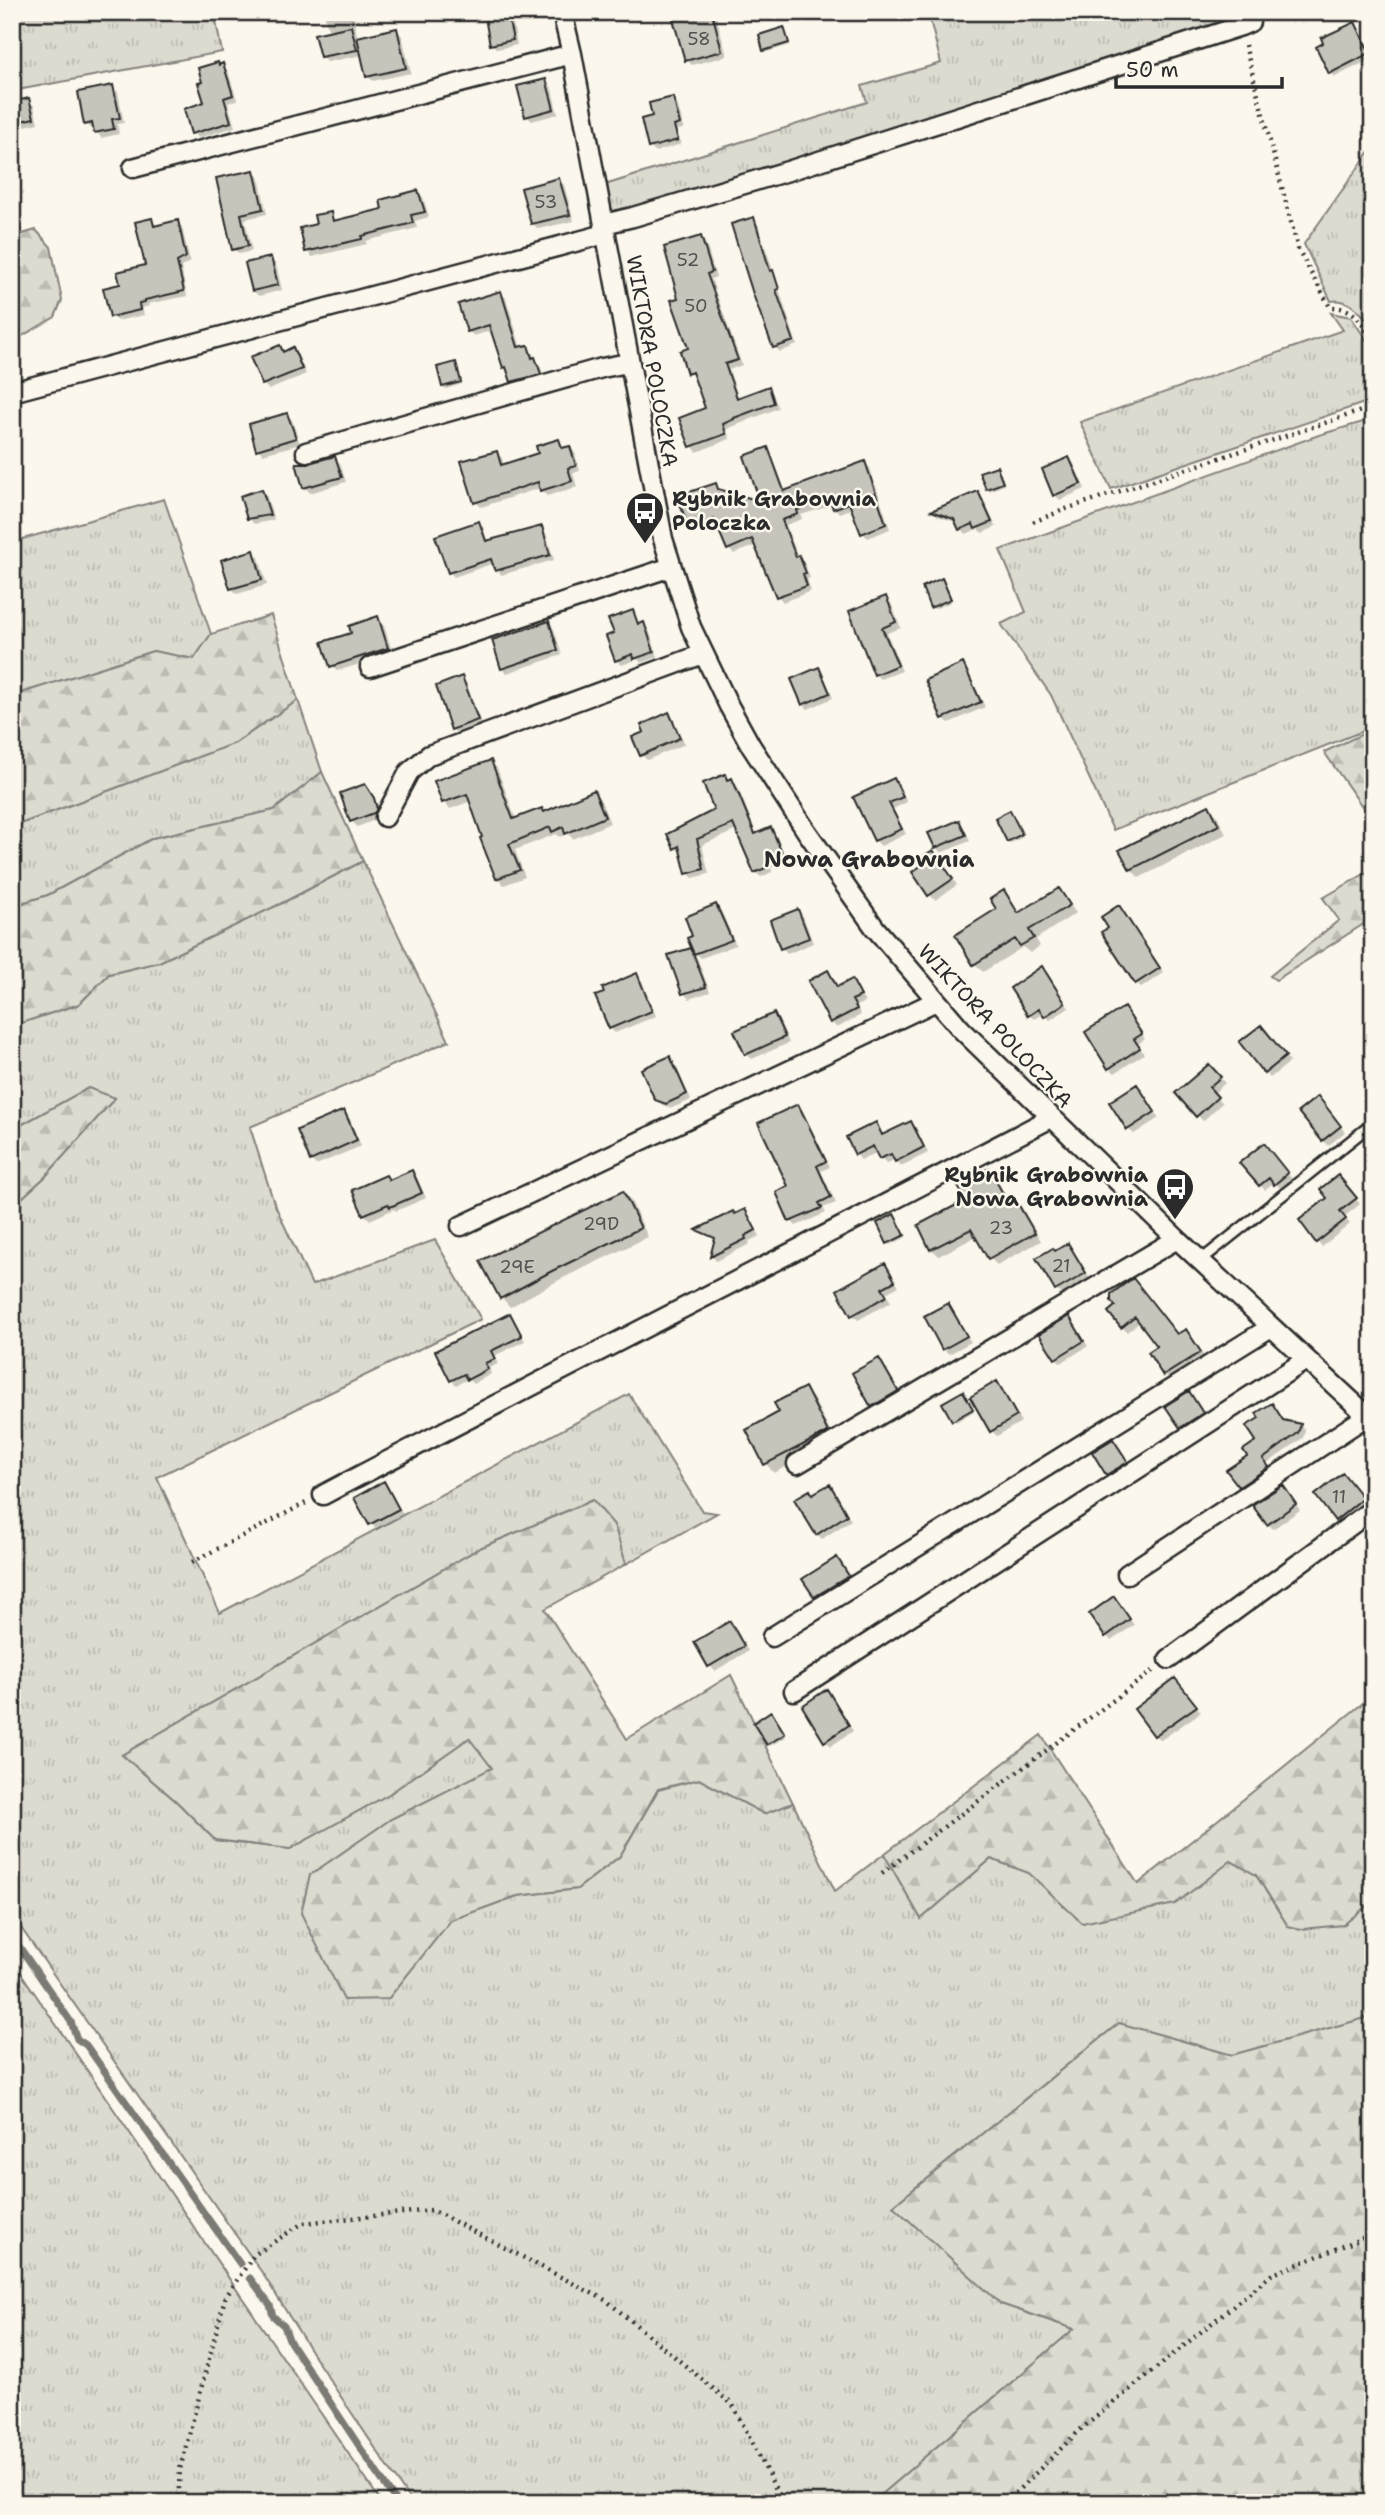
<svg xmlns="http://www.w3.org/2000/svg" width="1385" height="2515" font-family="'Shantell Sans',sans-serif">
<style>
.grass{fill:url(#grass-tufts);stroke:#84827e;stroke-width:2}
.forest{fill:url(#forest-firs);stroke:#84827e;stroke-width:2}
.shadow{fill:#0003}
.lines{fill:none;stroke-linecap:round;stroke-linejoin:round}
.stream{stroke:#7b7a75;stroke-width:7}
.building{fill:#c7c4bc;stroke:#2b2b2b;stroke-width:2}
.lane-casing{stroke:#2b2b2b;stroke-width:14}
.street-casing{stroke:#2b2b2b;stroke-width:23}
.path{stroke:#2b2b2b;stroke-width:4.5;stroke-dasharray:2 5;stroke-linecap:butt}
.lane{stroke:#fbf7ec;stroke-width:9}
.street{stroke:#fbf7ec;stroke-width:18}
.labels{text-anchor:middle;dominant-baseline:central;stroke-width:5;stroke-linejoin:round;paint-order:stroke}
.number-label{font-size:18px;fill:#52514f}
.street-label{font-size:21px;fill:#2b2b2b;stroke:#fbf7ec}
.poi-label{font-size:21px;font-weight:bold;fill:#2b2b2b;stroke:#fbf7ec;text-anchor:start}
.neighbourhood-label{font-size:23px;font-weight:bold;fill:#2b2b2b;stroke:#fbf7ec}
</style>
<defs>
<pattern id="grass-tufts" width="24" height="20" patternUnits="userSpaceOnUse" patternTransform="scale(1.75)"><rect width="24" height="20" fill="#dddad0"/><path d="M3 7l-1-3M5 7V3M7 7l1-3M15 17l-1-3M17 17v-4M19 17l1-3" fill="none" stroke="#bebbb3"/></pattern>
<pattern id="forest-firs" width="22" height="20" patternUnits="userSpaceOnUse" patternTransform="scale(1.75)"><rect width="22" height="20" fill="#dddad0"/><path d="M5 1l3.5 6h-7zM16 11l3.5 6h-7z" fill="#bebbb3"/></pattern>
</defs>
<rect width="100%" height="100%" fill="#fbf7ec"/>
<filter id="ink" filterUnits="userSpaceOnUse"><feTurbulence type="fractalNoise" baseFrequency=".0143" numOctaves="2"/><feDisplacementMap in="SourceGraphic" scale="14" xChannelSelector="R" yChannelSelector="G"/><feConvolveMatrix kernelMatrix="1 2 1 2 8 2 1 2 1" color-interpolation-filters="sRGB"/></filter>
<g filter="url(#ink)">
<path class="grass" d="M12 12H214L222 52 12 91Z
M928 12H1234L1226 25 644 210 613 214 605 185 867 102 862 86 941 63Z
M1373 147V326C1360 312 1350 298 1331 301L1304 244Z
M1331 313 1351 317 1373 350V400L1111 489 1080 422 1343 330Z
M1373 419V727L1113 830 1051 695 1001 624 1026 612 1000 550 1319 435Z
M164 499 211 634 194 659 153 651 12 696V542Z
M298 700 322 772 274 810 153 838 48 895 12 906V827L235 743Z
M363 861 449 1041 250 1127 274 1203 312 1285 435 1240 481 1319 157 1477 220 1613 629 1394 702 1511 717 1513 626 1564 614 1525 592 1500 480 1548 122 1755 176 1801 215 1840 290 1849 389 1794 469 1738 493 1768 391 1819 310 1875 388 1999 451 1920 517 1896 577 1889 620 1856 658 1790 699 1779 764 1814 793 1803 835 1891 884 1854 921 1919 991 1859 1029 1873 1083 1923 1231 1861 1256 1875 1288 1926 1343 1925 1372 1901 1373 2016 1232 2055 1119 2023 894 2205 1001 2304 1074 2329 871 2503H412L319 2364 263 2274 12 1915V1207L45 1177 115 1098 88 1088 12 1130V1026L79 1004 109 974 159 962 284 902Z
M12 1960 382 2503H12Z"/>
<path class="forest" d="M36 230 51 247 62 300 55 317 17 339 12 338V237Z
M271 615 298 700 235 743 12 827V696L153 651 194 659 211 634Z
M1373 729V822L1324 752Z
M322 772 363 861 284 902 159 962 109 974 79 1004 12 1026V906L48 895 153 838 274 810Z
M1373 869V918L1276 980 1270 976 1339 920 1323 898Z
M88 1088 115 1098 45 1177 12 1207V1130Z
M593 1500 614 1525 626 1564 545 1609 627 1739 731 1675 793 1803 764 1814 699 1779 658 1789 620 1856 577 1889 517 1896 451 1920 388 1999 344 2000 301 1913 310 1875 391 1819 492 1768 469 1738 389 1794 290 1849 215 1840 176 1801 122 1755 480 1548Z
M1373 1695V1901L1343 1925 1301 1929 1288 1926 1256 1875 1231 1861 1175 1904 1082 1923 1029 1873 991 1859 921 1919 884 1854 1041 1735 1138 1884Z
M1373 2016V2503H871L1074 2329 1001 2304 893 2206 1119 2023 1232 2055Z"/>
<path class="shadow" d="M324 12H352L358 39 397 30 402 36 411 73 373 81 367 76 363 55 327 62 321 57 329 33Z
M485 12H511L517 45 497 49 492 44Z
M673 12H715L727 56 692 65 687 60Z
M1354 23 1358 28 1373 58 1335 77 1330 73Z
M784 29 790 45 767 52 765 50Z
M222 65 228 71 237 100 228 103 235 127 198 138 193 133 220 66Z
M546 81 551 86 558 114 532 121 526 116Z
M113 87 118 92 124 123 117 124 119 134 101 138 95 129H91L86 124Z
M673 99 677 103 684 129 677 130 681 144 655 152 650 147Z
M29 100 34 106 38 123 12 129V104Z
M253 172 259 177 267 214 245 219 252 251 239 254 234 249 218 180Z
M559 180 564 185 574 221 538 229 533 224Z
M418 192 423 197 429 217 415 221 417 228 366 241 367 244 312 257 307 251 318 226 330 214 336 222 385 211Z
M753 219 758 224 797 345 780 352 775 347Z
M152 220 157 227 177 222 182 227 190 262 181 267 187 296 148 304 149 306 142 308 144 315 117 321 112 317 105 290 122 286 147 267Z
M701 238 706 244 716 277 711 279 742 365 729 370 739 399 768 388 773 394 778 408 727 429 730 439 697 452 692 446 707 409 696 377 689 373 690 349 680 299Z
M270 259 276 264 282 290 259 296 253 291Z
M501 293 506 298 521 348 527 347 532 352 535 359 540 365 545 379 518 387 504 367 493 330 474 336 468 331Z
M279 347 285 353 293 349 298 355 306 374 269 390 263 384Z
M455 364 462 384 446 389 444 386Z
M287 415 292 420 300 444 263 454 258 449Z
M559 441 565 449 569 447 575 453 580 471 573 473 577 487 547 496 540 488 481 507 476 502 496 453 502 458 504 466 540 454Z
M767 450 772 455 786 492 865 463 870 468 890 529 868 538 863 533 853 508 839 513 833 505 801 515 802 519 786 525 798 557 804 562 810 578 807 579 811 591 783 602 778 596 756 545 734 554 728 549 718 525 695 533 690 528 715 485 720 490 763 504Z
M335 458 340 463 346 482 310 493 305 487 309 465Z
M1069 459 1074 464 1085 489 1060 500 1055 495Z
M996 468 1004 485 989 491 987 489Z
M261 491 267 497 274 520 254 524 249 518Z
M978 493 983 498 996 527 982 533 978 529 966 534 958 523 938 516 934 511Z
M479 523 483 527 488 543 541 528 546 533 554 560 501 575 494 563 454 577 450 572Z
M253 552 259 557 267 585 237 594 231 588Z
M944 583 951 602 934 609 932 607Z
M886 598 891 603 901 628 887 633 902 671 880 679 875 674Z
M632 612 640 625 643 624 649 630 658 657 641 663 638 659 622 665 616 660V634Z
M378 618 383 623 393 654 337 671 332 666 353 634Z
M549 623 554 629 562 655 507 673 502 668Z
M963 665 968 671 985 707 949 723 943 718Z
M819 669 823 674 833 698 808 709 803 704Z
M462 678 467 684 482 726 458 734 452 729Z
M669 714 674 720 685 744 647 760 642 755 646 733Z
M490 762 497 768 516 820 542 810 545 813 594 792 600 799 610 823 573 839 568 834 560 837 556 834 515 850 525 877 504 885 498 878 482 839 485 838 471 801 450 809 443 802Z
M725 776 737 785 757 835 770 829 776 835 787 860 771 868 772 872 761 877 755 872 737 830 702 845 709 874 693 878 688 873 681 853 676 848 716 811Z
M894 780 899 785 907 802 893 809 906 834 881 846 875 840 855 798Z
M370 792 378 805 381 815 380 818 357 827 352 821 342 794Z
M1208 807 1217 815 1226 834 1139 878 1131 869Z
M1012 815 1023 837 1011 843 1009 841Z
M959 822 964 827 970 841 941 853 936 847Z
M938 857 957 885 935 900 930 895Z
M1059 890 1076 913 1036 939 1040 946 1030 953 1023 947 983 972 975 964 1004 893 1020 914Z
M716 906 721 911 736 945 701 958 696 953Z
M1119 907 1164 973 1141 988 1104 933 1110 928Z
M798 911 803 916 813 943 787 954 782 948Z
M691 950 696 955 710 992 689 999 684 993Z
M1042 969 1069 1008 1050 1020 1043 1014 1034 1019 1029 1015Z
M828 972 839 988 851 981 865 1002 856 1006 861 1015 837 1028 831 1022Z
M636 975 642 981 656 1016 615 1033 610 1028Z
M774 1015 779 1020 789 1043 752 1059 746 1054Z
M1129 1015 1145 1039 1138 1044 1144 1054 1115 1073 1109 1068Z
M1266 1033 1290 1062 1270 1078 1265 1072Z
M669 1058 675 1064 691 1100 672 1108 662 1105 656 1099Z
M1209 1066 1225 1083 1213 1094 1222 1103 1203 1121 1177 1093Z
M1137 1086 1159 1118 1134 1134 1128 1129Z
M1323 1104 1345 1132 1328 1146 1323 1140Z
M797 1106 803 1111 830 1167 821 1171 836 1203 823 1208 826 1213 796 1226 791 1221V1187Z
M344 1112 349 1117 361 1146 316 1165 311 1160Z
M910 1123 916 1128 928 1153 901 1166 895 1159 886 1164 878 1152 861 1160 856 1154 875 1124 884 1136Z
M1268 1150 1292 1179 1280 1188 1274 1182 1265 1190 1260 1185Z
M988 1170 995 1177 1009 1202 1014 1199 1021 1206 1041 1241 997 1265 990 1258 977 1236 939 1256 932 1249Z
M1373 1171V1185L1366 1177Z
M411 1172 417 1177 426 1198 396 1211 394 1209 370 1220 364 1214 390 1181Z
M1343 1182 1360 1204 1344 1217 1350 1224 1322 1247 1317 1242 1330 1198Z
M623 1193 631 1201 648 1237 561 1279 510 1307 502 1298 483 1262Z
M745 1211 750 1217 760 1236 749 1241 750 1244 716 1261 712 1256 716 1240 699 1230Z
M896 1218 906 1237 891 1245 889 1243Z
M1067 1245 1090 1279 1062 1295 1057 1290 1055 1252Z
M884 1265 899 1286 886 1293 891 1302 858 1320 852 1315Z
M1373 1280V1292L1367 1285Z
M948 1305 971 1342 949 1354 943 1349Z
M1118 1307 1177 1336 1186 1331 1205 1358 1170 1380 1165 1375 1160 1347 1140 1322 1127 1332 1122 1327Z
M510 1315 525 1341 494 1356 498 1364 489 1368 491 1374 473 1384 468 1379 456 1385 452 1380Z
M1069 1318 1088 1346 1061 1363 1056 1358Z
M879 1360 884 1365 902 1397 877 1411 872 1406Z
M997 1383 1021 1422 997 1436 992 1431Z
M804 1389 813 1398 835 1441 774 1473 766 1464Z
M1189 1394 1207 1419 1187 1432 1181 1427Z
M964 1395 974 1411 956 1422 954 1420Z
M1272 1405 1285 1422 1300 1425 1305 1430 1303 1438 1267 1464 1273 1472 1245 1491 1240 1486 1249 1456 1258 1441 1261 1418Z
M1113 1441 1132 1468 1113 1480 1094 1453Z
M1348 1481 1367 1505 1342 1525 1336 1520Z
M384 1483 403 1514 376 1530 357 1498Z
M829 1486 851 1520 822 1539 817 1534 813 1496Z
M1288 1493 1300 1510 1273 1529 1268 1524Z
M837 1559 853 1582 821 1602 805 1580Z
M1119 1604 1134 1625 1111 1641 1106 1635Z
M730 1623 748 1651 715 1671 710 1666Z
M1181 1686 1201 1712 1161 1740 1155 1735Z
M832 1697 853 1731 831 1746 826 1741Z
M773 1715 786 1737 770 1746 755 1723Z"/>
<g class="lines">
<path class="stream" d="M12 1936 71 2022 77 2039 86 2045 240 2264
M250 2278 270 2305 273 2316 284 2326 290 2342 397 2503"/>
</g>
<path class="building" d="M484 12H507L513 40 490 45Z
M671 12H712L722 51 685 61Z
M1355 22 1370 53 1329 74 1316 47 1323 43 1321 38Z
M351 26 357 50 320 57 314 34Z
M784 27 789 43 763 51 759 35Z
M397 28 406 68 366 77 357 37Z
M218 62 219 65 223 63 233 95 224 98 231 122 191 134 184 109 204 102 198 83 202 82 198 68Z
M546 79 554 109 525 117 517 86Z
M113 85 120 118 112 119 114 129 94 133 92 123 84 125 78 92Z
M673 97 680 124 674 126 678 140 648 148 641 119 652 116 649 103Z
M29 98 34 118 12 123V102Z
M254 170 263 209 241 214 248 246 232 250 216 178Z
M559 178 570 215 531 224 521 188Z
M418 190 425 212 411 215 413 223 362 236V239L305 252 300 228 316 224 314 215 331 212 333 221 382 209 380 200Z
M754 217 770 271 773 270 779 289 776 290 794 341 773 348 754 297 731 224Z
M152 218 154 226 178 220 186 257 177 262 184 291 145 300V302L139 303 140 310 110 317 103 288 120 284 117 272 145 265 135 222Z
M701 236 712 272 707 274 738 360 725 364 737 398 769 386 774 403 734 418V419L723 424 726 434 690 447 679 418 705 408 692 372 687 374 680 351 688 348 671 300 678 298 664 247Z
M271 257 278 285 252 291 245 263Z
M501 291 518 347 528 345 532 358 535 357 541 374 511 382 506 367 503 368 489 325 467 332 458 304Z
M280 345 283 352 293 347 302 369 262 385 250 357Z
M456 362 461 382 442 387 437 367Z
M287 413 296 438 256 450 249 424Z
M559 439 562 448 570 446 576 466 568 468 572 481 540 491 538 482 474 503 461 461 497 451 501 465 538 453 536 446Z
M768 447 784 491 865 461 886 524 861 534 849 503 833 509 830 500 797 510 798 514 782 520 796 557 799 555 806 573 803 574 807 586 776 597 752 539 727 550 714 519 689 529 677 496 716 483 718 489 760 501 744 456Z
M335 456 342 477 303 488 296 463H309Z
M1069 457 1081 484 1053 496 1042 469Z
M997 466 1003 483 986 489 979 472Z
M262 489 270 515 247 519 240 496Z
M978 491 992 522 975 529 973 524 959 530 954 519 931 511Z
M479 521 486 541 542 526 550 555 495 571 491 559 448 573 435 536Z
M254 550 262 580 230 589 221 560Z
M942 578 951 599 930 608 922 587Z
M886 596 896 622 882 628 898 665 874 675 849 611Z
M633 610 638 624 644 622 654 652 634 659 633 654 615 661 606 636 614 633 608 619Z
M378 616 388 648 330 667 322 642 351 633 349 626Z
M549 621 558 650 501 669 492 640Z
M963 663 981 702 942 719 925 680Z
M819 667 830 693 802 705 791 679Z
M462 676 478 720 451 730 436 686Z
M669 712 680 738 640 756 632 737 644 732 641 725Z
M491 760 513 819 542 808 544 812 594 790 605 817 565 834 563 827 552 832 550 827 509 844 520 870 496 879 480 838 482 837 467 794 442 803 434 781Z
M725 774 727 780 732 778 755 834 771 827 783 855 766 862 768 867 754 873 733 824 697 839 704 869 686 874 679 846 674 849 667 834 714 810 703 783Z
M894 778 903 797 889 803 902 829 874 841 853 797Z
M365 784 374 798 377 809 374 813 350 822 340 793Z
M1209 805 1219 825 1130 870 1119 850Z
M1010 810 1022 834 1007 842 995 818Z
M959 820 966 835 935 848 928 833Z
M933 850 953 879 928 896 912 872 922 865 918 859Z
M1059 888 1070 905 1029 930 1034 938 1020 946 1015 939 973 965 955 935 996 909 990 899 1004 890 1018 913Z
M716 904 732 940 694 954 687 938 692 936 685 917Z
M1119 905 1160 968 1135 984 1101 932 1108 928 1101 917Z
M798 909 809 938 780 949 770 920Z
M691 948 706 987 682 994 668 955Z
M1042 966 1065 1003 1044 1017 1039 1009 1028 1016 1010 988Z
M828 970 837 987 852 979 861 996 852 1000 857 1009 830 1023 808 981Z
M637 973 652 1011 609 1029 595 996 604 993 602 988Z
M1124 1007 1142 1034 1134 1039 1140 1048 1108 1069 1085 1032Z
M774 1013 785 1037 745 1055 734 1031Z
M1261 1025 1286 1056 1264 1074 1239 1042Z
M670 1056 687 1094 666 1104 655 1100 641 1069Z
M1209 1064 1221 1077 1209 1087 1218 1097 1196 1117 1175 1093Z
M1137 1084 1155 1112 1127 1130 1109 1102Z
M1318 1096 1341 1126 1322 1141 1298 1112Z
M798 1104 826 1161 817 1166 831 1197 819 1203 822 1208 789 1222 776 1192 788 1186 758 1123Z
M344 1110 357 1140 310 1161 297 1130Z
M911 1121 924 1147 895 1162 891 1154 879 1159 873 1146 855 1155 846 1137 876 1122 882 1135Z
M1264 1143 1288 1173 1274 1185 1269 1178 1259 1186 1239 1163Z
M989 1168 1007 1201 1014 1197 1035 1233 988 1259 971 1229 930 1250 918 1225 966 1200 957 1185Z
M412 1170 422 1193 390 1207 388 1204 363 1215 352 1190 386 1175 389 1180Z
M1338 1175 1357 1198 1340 1211 1346 1219 1316 1243 1299 1220 1327 1198 1320 1189Z
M623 1191 641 1228 552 1271 500 1299 480 1261Z
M745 1209 756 1230 745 1236 746 1239 710 1257 715 1238 696 1230 733 1211 735 1214Z
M894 1214 905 1235 887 1244 877 1223Z
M1068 1243 1086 1273 1055 1291 1036 1258 1053 1248 1055 1251Z
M885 1263 895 1281 882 1288 887 1296 851 1316 837 1290Z
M1133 1278 1177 1334 1186 1329 1201 1352 1163 1376 1148 1352 1157 1346 1135 1317 1121 1328 1108 1312 1115 1306 1111 1301V1294Z
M948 1303 967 1336 942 1350 924 1316Z
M510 1313 522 1336 491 1351 495 1359 485 1363 488 1369 467 1380 464 1374 450 1381 435 1351Z
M1069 1316 1084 1341 1055 1359 1039 1334Z
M879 1358 898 1391 871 1407 852 1373Z
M997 1381 1017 1416 990 1432 970 1397Z
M805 1387 828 1432 764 1465 746 1430 779 1412 774 1403Z
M963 1391 973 1409 952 1421 942 1403Z
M1189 1391 1203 1413 1180 1428 1165 1406Z
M1272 1403 1283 1420 1301 1424 1298 1433 1263 1459 1269 1467 1239 1487 1226 1470 1247 1456 1243 1450 1256 1441 1246 1426 1259 1418 1256 1413Z
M1113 1439 1128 1462 1106 1475 1092 1452Z
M1343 1473 1363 1498 1335 1521 1315 1495Z
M384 1481 399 1509 369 1525 354 1498Z
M830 1484 847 1515 816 1535 794 1499 810 1490 812 1494Z
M1283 1485 1296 1504 1267 1525 1252 1505Z
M837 1557 849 1576 814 1597 802 1579Z
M1114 1596 1130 1619 1105 1637 1089 1614Z
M730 1621 744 1646 708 1667 694 1642Z
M1175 1678 1197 1706 1154 1736 1134 1709Z
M827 1689 849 1725 824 1742 802 1706Z
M771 1711 785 1734 767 1745 753 1723Z"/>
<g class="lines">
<defs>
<path id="lane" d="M1200 1261 1373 1123"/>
<path id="street" d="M562 12 572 54 663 539 691 627 729 706 751 746 807 832 875 928 961 1029 1177 1239 1373 1421
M133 168 572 54
M604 224 633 217 788 171 1241 26 1250 22 1248 12
M12 392 605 234
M306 452 602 368 628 363
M370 667 671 567
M385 817 409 772 429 755 703 654
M461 1226 936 1001
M797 1464 1177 1239
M323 1495C565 1367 809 1245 1051 1118
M1127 1574 1367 1416
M772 1637 1271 1327
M1169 1659 1373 1509
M794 1691 1306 1360"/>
</defs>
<use href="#lane" class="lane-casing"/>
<use href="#street" class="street-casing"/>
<path class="path" d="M1245 45 1298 249 1330 307C1356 307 1360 321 1373 340
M1033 522 1066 509 1373 407
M192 1562 306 1503
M882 1873 1154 1670
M178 2503 180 2469 225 2298 254 2255 303 2223 432 2210 607 2301 733 2405 783 2503
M1005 2503 1080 2430 1271 2275 1368 2236 1373 2226"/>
<use href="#lane" class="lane"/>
<use href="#street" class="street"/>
</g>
</g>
<defs>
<symbol id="bus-pin" viewBox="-11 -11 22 30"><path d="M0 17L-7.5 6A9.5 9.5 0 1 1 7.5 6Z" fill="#2b2b2b" stroke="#fbf7ec"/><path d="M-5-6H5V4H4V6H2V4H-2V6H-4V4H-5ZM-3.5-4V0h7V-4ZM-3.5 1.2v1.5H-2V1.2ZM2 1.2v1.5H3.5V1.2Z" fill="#fff"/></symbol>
</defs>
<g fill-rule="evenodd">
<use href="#bus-pin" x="623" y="489" width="44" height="60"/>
<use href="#bus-pin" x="1153" y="1165" width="44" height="60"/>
</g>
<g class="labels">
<g class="number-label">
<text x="699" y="39">58</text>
<text x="546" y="202">53</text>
<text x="688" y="260">52</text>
<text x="696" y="306">50</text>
<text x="601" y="1224">29D</text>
<text x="1001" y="1228">23</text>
<text x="1061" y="1266">21</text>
<text x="517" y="1267">29E</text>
<text x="1339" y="1497">11</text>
</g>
<g class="street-label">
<text transform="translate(652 361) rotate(80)">WIKTORA POLOCZKA</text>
<text transform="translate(995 1026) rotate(47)">WIKTORA POLOCZKA</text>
</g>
<g class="poi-label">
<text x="672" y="499">Rybnik Grabownia<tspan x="672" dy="24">Poloczka</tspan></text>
<text x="1148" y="1175" text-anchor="end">Rybnik Grabownia<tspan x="1148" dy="24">Nowa Grabownia</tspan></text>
</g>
<g class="neighbourhood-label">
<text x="869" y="859">Nowa Grabownia</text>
</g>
</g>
<rect width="1385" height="2515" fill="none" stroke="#fbf7ec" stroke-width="42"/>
<rect x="21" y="21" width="1343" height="2473" fill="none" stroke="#2b2b2b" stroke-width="2.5" filter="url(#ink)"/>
<path d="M1116 77v10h166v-10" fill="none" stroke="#2b2b2b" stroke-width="3.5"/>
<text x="1126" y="77" font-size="21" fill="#2b2b2b" stroke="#fbf7ec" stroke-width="5" paint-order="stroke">50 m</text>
</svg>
